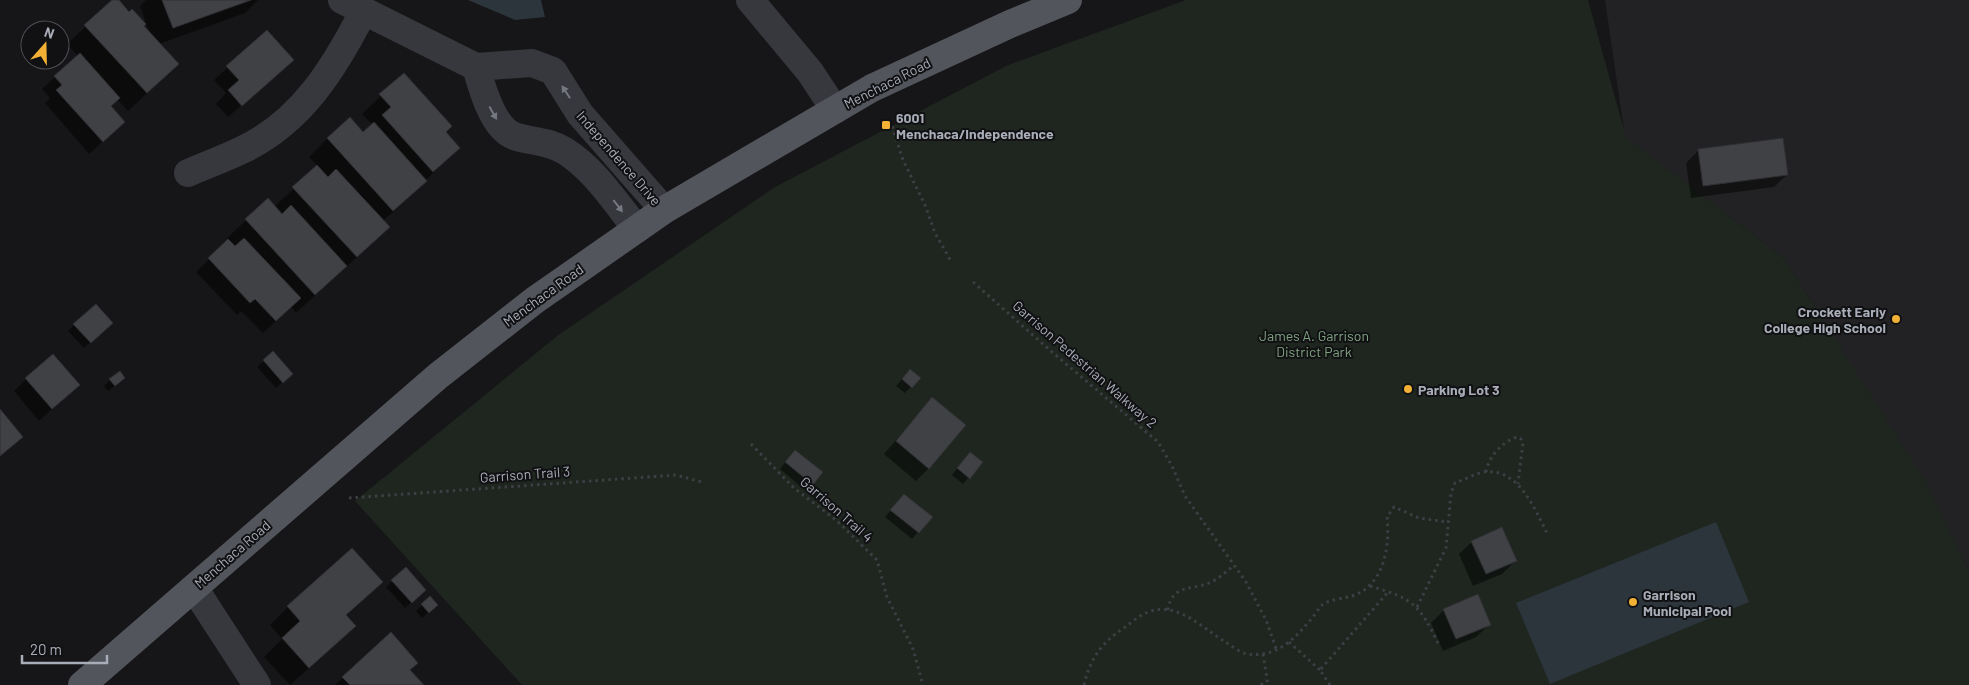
<svg xmlns="http://www.w3.org/2000/svg" width="1969" height="685" font-family="Barlow,sans-serif">
<style>
.built{fill:#222225}
.green{fill:#1e261f}
.water{fill:#2c353c}
.shadow{fill:#0007}
.building{fill:#404145;stroke:#303034}
.lines{fill:none;stroke-linecap:round;stroke-linejoin:round}
.path{stroke:#3d3f44;stroke-width:3;stroke-dasharray:2.5 4;stroke-linecap:butt}
.minor{stroke:#37383d;stroke-width:28}
.major{stroke:#53555c;stroke-width:28}
.oneway{fill:#757881}
.poi-dot{fill:#f2b134;stroke:#111113;stroke-width:2}
.labels{text-anchor:middle;dominant-baseline:central;stroke-width:4;stroke-linejoin:round;paint-order:stroke}
.street-label{font-size:14px;fill:#a8adb8;stroke:#111113}
.poi-label{font-size:14px;font-weight:bold;fill:#a8adb8;stroke:#111113;text-anchor:start}
.park-label{font-size:14px;fill:#7fa381;stroke:#111113}
</style>
<rect width="100%" height="100%" fill="#161618"/>
<path class="built" d="M1605 0H1969V571L1925 482 1784 258 1625 137Z"/>
<path class="green" d="M1186 0H1588L1626 137 1784 258 1926 482 1969 571V685H522L355 501 557 336 775 187 1006 66Z"/>
<path class="water" d="M468 0H541L545 17 515 20Z
M1716 522 1749 602 1550 684 1516 603Z"/>
<path class="shadow" d="M114 0H117L150 35 140 6 146 0H258L245 13 159 44V82L128 111 117 99 109 106 124 122 89 154 45 103 50 98 42 89 78 56 67 44Z
M267 32 279 73 228 117 216 104 226 93 214 80Z
M404 74 444 132 458 148 407 199 383 221 370 245 296 313 291 307 263 333 241 311 237 315 196 272 229 240 227 238 268 200 274 207 318 166 309 157 328 138 363 134 373 125 362 114Z
M1699 150 1787 175 1774 187 1691 198 1686 163Z
M74 325 105 329 84 348 68 331Z
M272 353 291 374 276 388 257 367Z
M904 377 919 378 905 393 896 386Z
M26 379 78 385 39 421 14 391Z
M110 380 117 384 108 391 104 386Z
M932 399 929 468 916 481 884 454Z
M789 457 812 484 805 490 780 469Z
M964 460 981 462 963 484 952 475Z
M898 502 931 517 912 539 885 517Z
M1472 542 1515 561 1502 574 1473 586 1459 554Z
M405 569 418 596 405 608 386 587Z
M382 582 346 616 336 644 290 685 264 657 282 639 270 625 288 607Z
M422 605 430 611 422 618 416 611Z
M1444 610 1489 625 1476 637 1443 651 1431 623Z
M409 670 422 685H335L343 678Z"/>
<path class="building" d="M112 0H119L129 12 132 9 146 24 144 26 179 64 147 93 84 25Z
M162 0H251L173 28Z
M267 30 294 60 242 106 228 90 239 80 226 66Z
M80 53 120 98 111 106 125 122 103 142 56 90 62 85 54 76Z
M404 73 452 126 446 132 460 148 433 172 382 115 391 107 379 94Z
M350 117 363 132 374 122 427 181 393 211 327 138Z
M1783 138 1788 175 1703 186 1698 149Z
M317 165 328 177 336 169 390 227 357 257 292 187Z
M268 198 282 214 291 205 347 266 315 295 245 219Z
M244 238 301 298 276 321 255 299 250 303 208 258 228 239 235 246Z
M96 304 113 323 91 343 73 324Z
M273 351 293 374 283 383 263 360Z
M53 354 80 385 52 409 25 378Z
M910 369 921 378 912 388 902 379Z
M120 371 125 378 115 386 109 379Z
M932 397 966 425 929 469 896 441Z
M0 409 23 437 0 456Z
M795 450 823 472 813 485 785 462Z
M970 452 983 462 970 479 957 468Z
M904 494 933 517 919 533 890 510Z
M1502 527 1517 561 1486 574 1471 541Z
M352 548 383 582 346 615 356 626 309 668 282 638 300 621 287 606Z
M406 567 426 590 412 603 391 580Z
M1478 594 1491 625 1456 639 1443 609Z
M430 596 438 605 429 613 421 604Z
M391 632 418 663 410 670 424 685H350L342 677Z"/>
<g class="lines">
<path class="path" d="M886 125 892 126 903 160 925 205 935 233 952 263
M973 282 1052 352 1158 442 1172 466 1185 496 1246 582 1266 620 1277 651
M751 444 794 488 836 520 877 560 887 597 913 649 923 685
M1486 472C1489 456 1502 442 1517 437L1521 439 1523 442 1518 484
M349 498 676 475 702 482
M1370 586C1414 599 1419 604 1439 645
M1417 607 1446 548 1451 493 1455 483C1464 480 1474 474 1484 472 1519 468 1534 508 1547 533
M1168 610C1172 583 1193 591 1211 582 1220 578 1227 571 1234 565
M1289 642 1320 670
M1263 654 1268 685
M1084 685C1090 659 1101 643 1124 628 1131 623 1138 616 1146 613 1176 599 1203 629 1227 643 1233 647 1241 653 1247 654 1278 658 1295 638 1313 617 1316 613 1319 608 1322 605 1327 600 1347 598 1355 595 1385 583 1390 545 1387 517L1394 507 1419 518 1447 522
M1261 685 1266 680
M1330 685 1320 670 1389 591"/>
<path class="minor" d="M342 0 476 67 532 63 553 71 580 114 664 210
M750 0 810 72 835 110
M476 67C482 88 493 131 517 137 534 142 550 141 565 151 595 170 615 202 637 229
M188 173C206 165 226 158 244 149 302 121 335 67 363 12
M194 588 257 685"/>
<path class="major" d="M82 685 438 376 535 300 664 210 872 88 1010 24 1068 0"/>
</g>
<defs><path id="oneway-solid" d="M-6-.8H1V-3.2L6.5 0L1 3.2V.8H-6Z" transform="scale(1.25)"/></defs>
<g class="oneway">
<use href="#oneway-solid" transform="translate(566 92) rotate(-123)"/>
<use href="#oneway-solid" transform="translate(493 113) rotate(61)"/>
<use href="#oneway-solid" transform="translate(618 206) rotate(52)"/>
</g>
<g class="poi-dot">
<rect x="881" y="120" width="10" height="10" rx="2.5"/>
<circle cx="1896" cy="319" r="5"/>
<circle cx="1408" cy="389" r="5"/>
<circle cx="1633" cy="602" r="5"/>
</g>
<g class="labels">
<g class="street-label">
<text transform="translate(887 83) rotate(-27)">Menchaca Road</text>
<text transform="translate(619 158) rotate(49)">Independence Drive</text>
<text transform="translate(543 295) rotate(-36)">Menchaca Road</text>
<text transform="translate(1085 364) rotate(41)">Garrison Pedestrian Walkway 2</text>
<text transform="translate(525 474) rotate(-4)">Garrison Trail 3</text>
<text transform="translate(837 509) rotate(41)">Garrison Trail 4</text>
<text transform="translate(232 554) rotate(-41)">Menchaca Road</text>
</g>
<g class="poi-label">
<text x="896" y="117">6001<tspan x="896" dy="16">Menchaca/Independence</tspan></text>
<text x="1886" y="311" text-anchor="end">Crockett Early<tspan x="1886" dy="16">College High School</tspan></text>
<text x="1418" y="389">Parking Lot 3</text>
<text x="1643" y="594">Garrison<tspan x="1643" dy="16">Municipal Pool</tspan></text>
</g>
<g class="park-label">
<text x="1314" y="335">James A. Garrison<tspan x="1314" dy="16">District Park</tspan></text>
</g>
</g>
<g transform="translate(45 45) rotate(20)"><circle r="24" fill="#111113" stroke="#4d4f55"/>
<path d="M0-4L9 19L0 12L-9 19Z" fill="#f2b134"/>
<text y="-8" font-size="14" font-weight="bold" text-anchor="middle" fill="#a8adb8">N</text>
</g>
<path d="M22 655v8h85v-8" fill="none" stroke="#a8adb8" stroke-width="2.5"/>
<text x="30" y="655" font-size="15" fill="#a8adb8" stroke="#111113" stroke-width="4" paint-order="stroke">20 m</text>
</svg>
